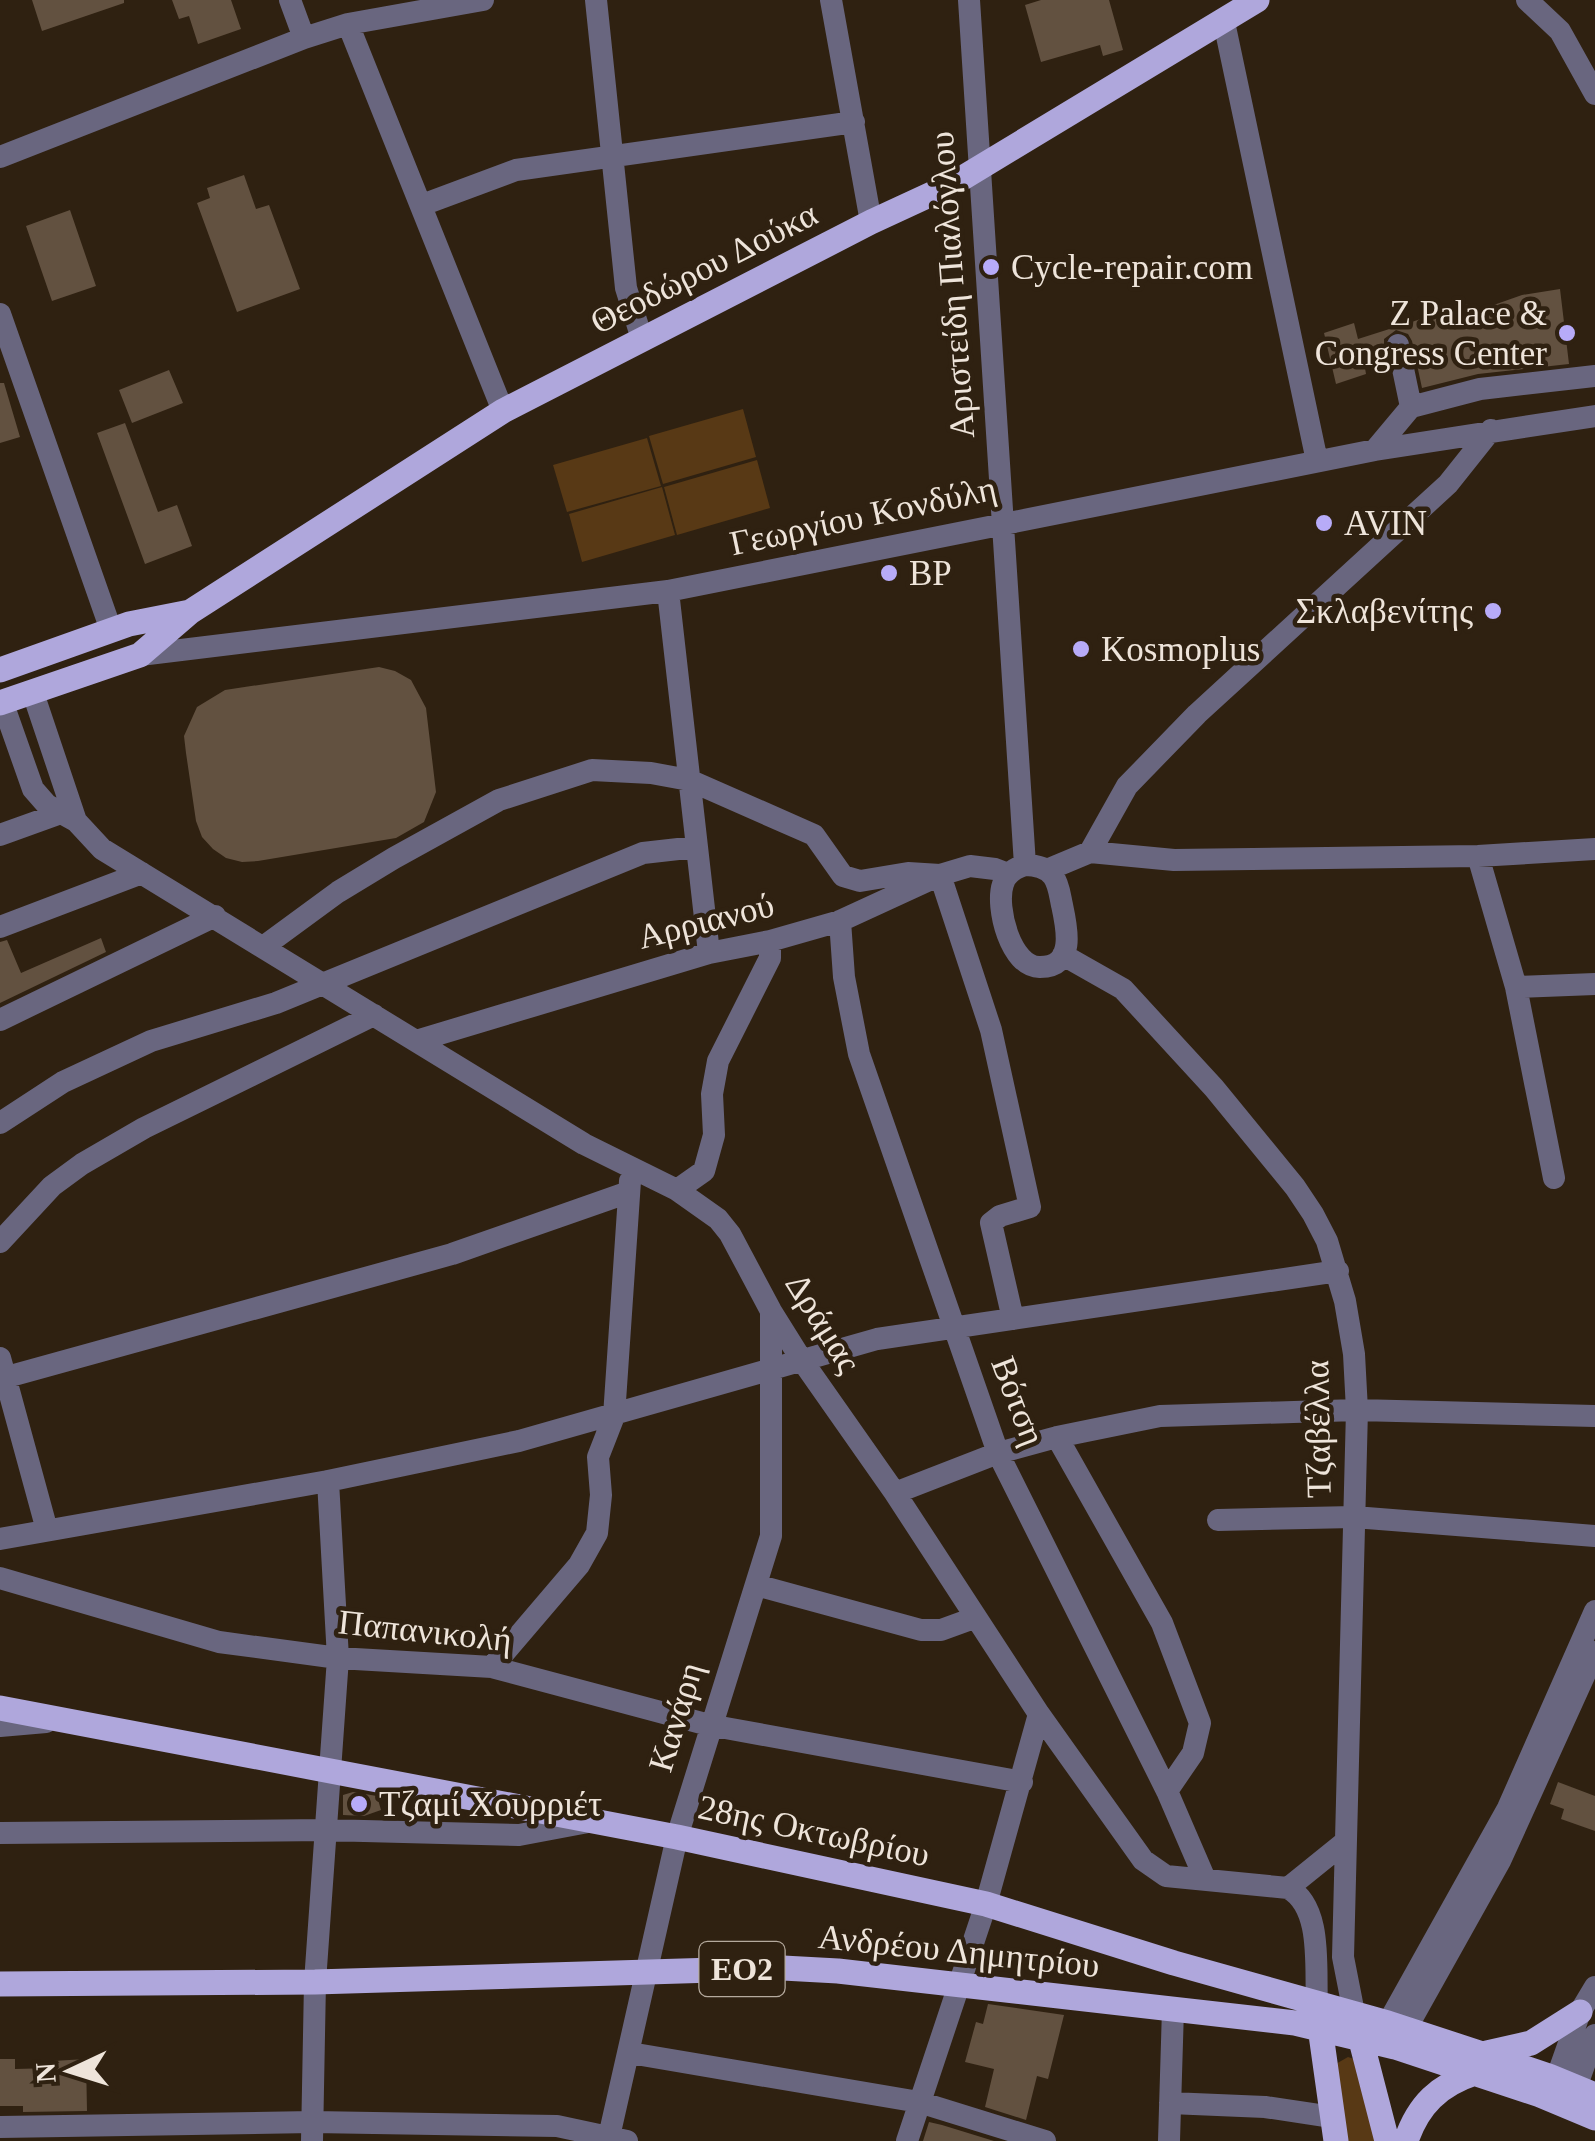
<svg xmlns="http://www.w3.org/2000/svg" width="1595" height="2141" font-family="Georgia,serif">
<style>
.park{fill:#583915}
.building{fill:#625140}
.lines{fill:none;stroke-linecap:round;stroke-linejoin:round}
.minor{stroke:#69667f;stroke-width:22}
.major{stroke:#afa7dc;stroke-width:25}
.poi-dot{fill:#b7abf8;stroke:#2f2111;stroke-width:4}
.labels{text-anchor:middle;dominant-baseline:central;stroke-width:9;stroke-linejoin:round;paint-order:stroke}
.shield{fill:#2f2111;stroke:#b5aa9e;stroke-width:2.5}
.shield-label{font-size:32px;font-weight:bold;fill:#eee4da}
.poi-label{font-size:35px;fill:#eee4da;stroke:#2f2111;text-anchor:start}
.street-label{font-size:35px;fill:#eee4da;stroke:#2f2111}
</style>
<rect width="100%" height="100%" fill="#2f2111"/>
<path class="park" d="M743 409 756 457 663 484 649 436Z
M647 438 661 486 567 512 553 465Z
M757 460 770 508 677 535 664 487Z
M662 487 675 535 582 562 569 514Z
M1348 2057 1354 2059 1381 2141H1340L1334 2065Z"/>
<path class="building" d="M32 0H124V3L42 31Z
M172 0H231L241 29 198 44 189 16 179 19Z
M1041 0H1109L1123 50 1103 56 1100 45 1041 62 1025 5Z
M244 175 256 209 269 205 300 289 237 312 197 203 210 198 207 188Z
M70 210 96 286 52 301 26 226Z
M1560 289 1569 364 1478 374 1422 388 1412 341 1408 334 1396 330 1384 339V350L1363 356 1366 374 1336 384 1324 333 1354 323 1358 339 1468 304 1471 313 1522 295Z
M169 370 183 403 132 423 119 390Z
M0 383H4L20 437 0 443Z
M125 423 158 512 177 505 192 546 145 564 97 433Z
M379 667 395 671 411 680 426 708 436 792 424 822 396 838 258 861 242 862 226 858 213 849 202 837 196 821 186 753 184 736 197 707 225 690Z
M101 938 106 952 0 1003V942L7 940 21 973Z
M1558 1782 1595 1796V1831L1561 1819 1564 1809 1550 1804Z
M353 1792 377 1796 381 1810 364 1816 343 1815V1795Z
M988 2004 1064 2015 1048 2079 1037 2076 1026 2120 985 2107 994 2069 965 2062 976 2022 983 2024Z
M0 2059H15V2069L53 2068V2061L86 2059 87 2111 23 2112V2106H0Z
M929 2122 942 2125 994 2141H923Z"/>
<g class="lines">
<path class="minor" d="M290 0 304 38
M596 0 626 288 642 339
M831 0 871 222
M969 0 1025 865
M1527 0 1560 31 1595 94
M1224 22 1317 461
M348 24 503 411
M0 157 304 38 348 24 483 0
M422 205 516 170 854 122
M0 314 111 630
M1398 345 1411 407
M1375 450 1411 407 1480 389 1595 376
M668 591 709 953
M140 655 668 591 1375 450 1595 416
M33 693 76 821 102 849 584 1144 677 1190 718 1219 730 1234 771 1311 801 1359 895 1493 1039 1714 1143 1860 1166 1876 1288 1888C1323 1907 1315 1968 1317 2003
M3 704 33 789 47 805 76 821
M0 835 61 813
M1090 852 1127 786 1197 714 1448 484 1491 430
M1478 856 1516 987 1554 1178
M1025 865C1036 865 1046 867 1053 876 1059 884 1060 896 1062 905 1067 928 1076 967 1040 967 1011 968 995 907 1003 884 1006 874 1015 868 1025 865Z
M1047 870 1090 852 1174 860 1478 856 1595 849
M840 921 844 977 859 1054 998 1453 1167 1791 1205 1879
M0 927 142 873
M263 947 338 892 394 858 499 800 592 770 651 773 689 780 814 835 843 876 860 881 908 873 940 875 991 1030 1030 1207 1000 1216 991 1223 1013 1319
M1063 955 1123 989 1214 1088 1295 1187 1313 1214 1327 1241 1345 1301 1354 1354 1357 1410 1343 1957 1354 2013
M1516 987 1595 984
M0 1020 215 916
M416 1041 709 953 770 941 840 921 940 875 970 866 995 869 1008 874
M0 1123 63 1082 151 1041 276 1003 643 853 696 847
M677 1190 704 1171 714 1135 712 1094 718 1061 770 958V941
M0 1242 52 1186 82 1164 144 1128 374 1015
M0 1358 47 1530
M0 1379 452 1254 629 1192
M1057 1437 1162 1623 1200 1723 1193 1753 1167 1791
M895 1493 998 1453 1057 1437 1160 1416 1357 1410 1595 1416
M1218 1520 1354 1517 1595 1536
M0 1539 328 1481 519 1441 877 1339 1338 1271
M0 1578 219 1642 338 1658 492 1667 709 1725 1022 1782
M756 1585 921 1630H941L974 1618
M492 1667 579 1565 597 1533 601 1495 598 1457 614 1416 630 1181
M0 1726 46 1722
M0 1833 325 1830 519 1835 588 1822
M1288 1888 1345 1842
M1388 2023 1508 1808 1595 1611
M1406 2029 1500 1861 1595 1652
M630 2053 919 2102 1045 2141
M1551 2094 1580 2012 1595 1987
M1170 2103 1265 2107 1332 2117
M1570 2104 1595 2035
M0 2127 313 2122 557 2126 627 2141
M312 2141 315 1982 338 1658 328 1481
M608 2141 677 1837 771 1536V1312
M907 2141 986 1904 1039 1714
M1169 2141 1173 2009"/>
<path class="major" d="M0 670 129 624 190 612
M0 703 140 655 190 612 503 411 871 222 951 185 1257 0
M0 1708 677 1837 986 1904 1174 1963 1388 2023 1549 2076 1595 2095
M0 1984 315 1982 783 1968 838 1971 1295 2023 1395 2047 1540 2095 1595 2118
M1318 2013 1336 2141
M1357 2025 1387 2141
M1487 2053 1531 2043 1580 2012
M1406 2141C1418 2105 1439 2085 1475 2073"/>
</g>
<g class="poi-dot">
<circle cx="991" cy="267" r="10"/>
<circle cx="1567" cy="333" r="10"/>
<circle cx="1324" cy="523" r="10"/>
<circle cx="889" cy="573" r="10"/>
<circle cx="1493" cy="611" r="10"/>
<circle cx="1081" cy="649" r="10"/>
<circle cx="359" cy="1804" r="10"/>
</g>
<g class="labels">
<rect class="shield" x="699.5" y="1942" width="85" height="54" rx="8"/>
<g class="shield-label">
<text x="742" y="1969">ΕΟ2</text>
</g>
<g class="poi-label">
<text x="1011" y="267">Cycle-repair.com</text>
<text x="1547" y="313" text-anchor="end">Z Palace &amp;<tspan x="1547" dy="40">Congress Center</tspan></text>
<text x="1344" y="523">AVIN</text>
<text x="909" y="573">BP</text>
<text x="1473" y="611" text-anchor="end">Σκλαβενίτης</text>
<text x="1101" y="649">Kosmoplus</text>
<text x="379" y="1804">Τζαμί Χουρριέτ</text>
</g>
<g class="street-label">
<text transform="translate(704 268) rotate(-27)">Θεοδώρου Δούκα</text>
<text transform="translate(952 285) rotate(-94)">Αριστείδη Πιαλόγλου</text>
<text transform="translate(863 516) rotate(-12)">Γεωργίου Κονδύλη</text>
<text transform="translate(706 921) rotate(-14)">Αρριανού</text>
<text transform="translate(823 1323) rotate(58)">Δράμας</text>
<text transform="translate(1018 1401) rotate(69)">Βότση</text>
<text transform="translate(1318 1429) rotate(-91)">Τζαβέλλα</text>
<text transform="translate(425 1631) rotate(6)">Παπανικολή</text>
<text transform="translate(676 1717) rotate(-73)">Κανάρη</text>
<text transform="translate(814 1831) rotate(12)">28ης Οκτωβρίου</text>
<text transform="translate(959 1951) rotate(6)">Ανδρέου Δημητρίου</text>
</g>
</g>
<g transform="translate(70 2071) rotate(266)" stroke="#2f2111" stroke-width="8" paint-order="stroke">
<path d="M0-8L18 38L0 25L-18 38Z" fill="#eee4da"/>
<text y="-15" font-size="28" font-weight="bold" text-anchor="middle" fill="#eee4da">N</text>
</g>
</svg>
